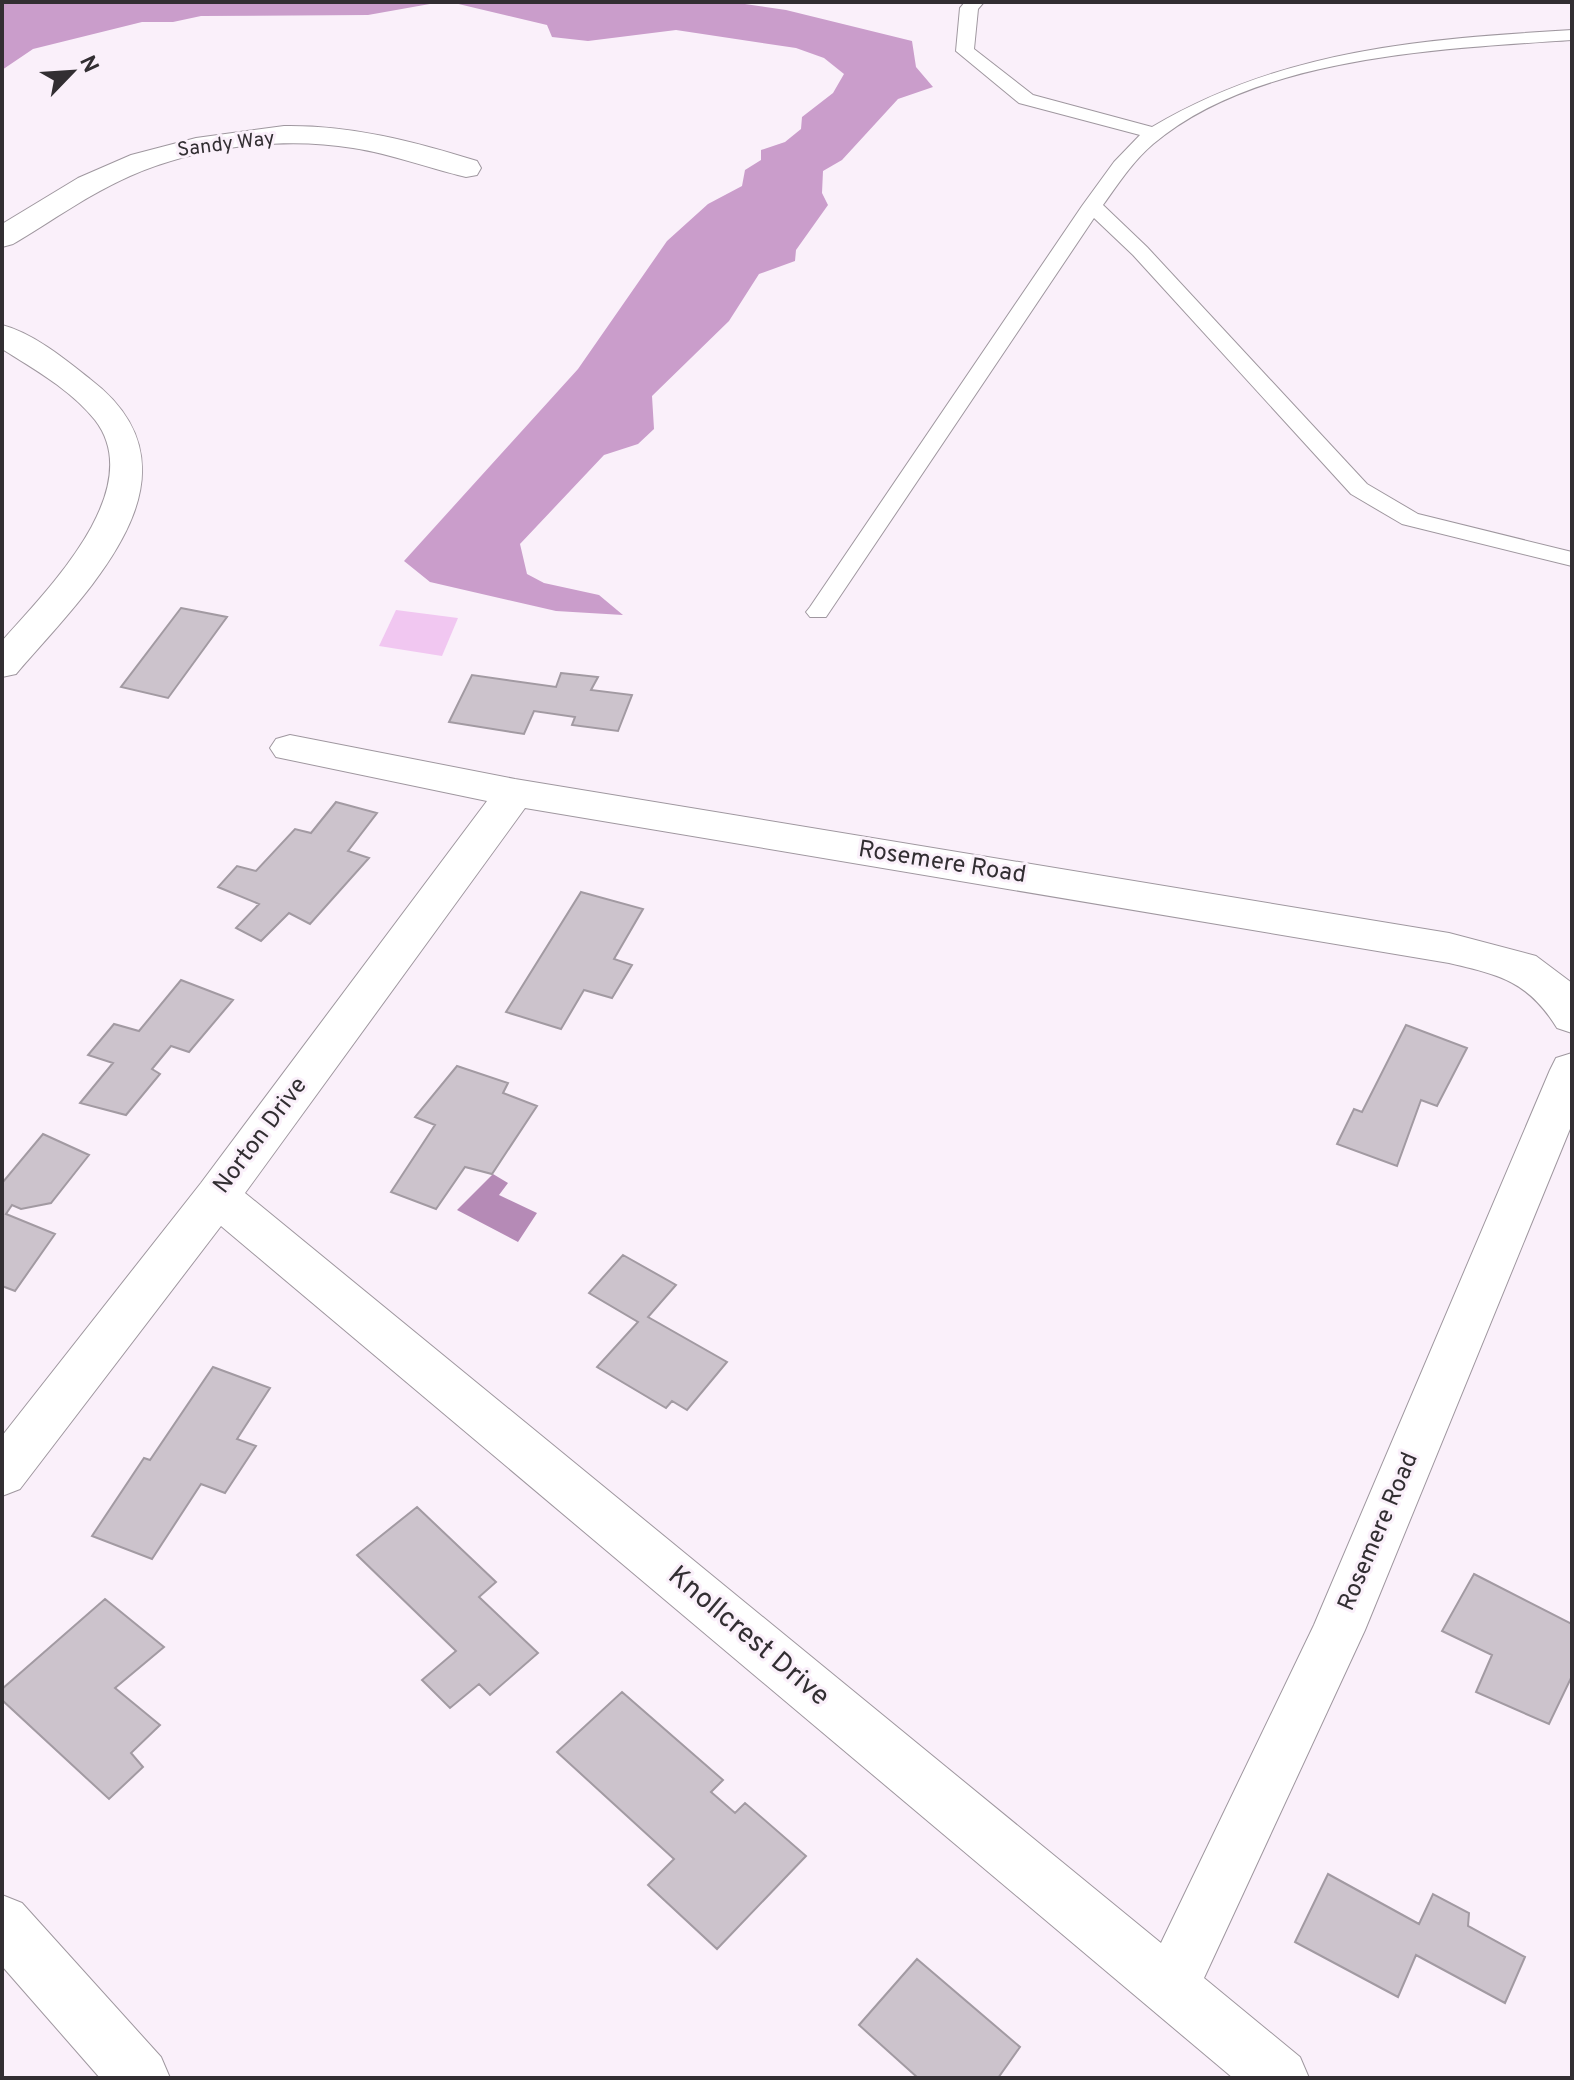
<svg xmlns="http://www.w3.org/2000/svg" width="1574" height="2080" font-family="Overpass,sans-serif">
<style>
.green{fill:#f1c7f1}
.forest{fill:#ca9dcb}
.water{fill:#b58ab6}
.building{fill:#ccc3cc;stroke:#a29aa2;stroke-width:2}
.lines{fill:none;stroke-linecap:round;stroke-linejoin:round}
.service-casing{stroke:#9f979f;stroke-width:2}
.minor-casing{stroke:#9f979f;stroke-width:2}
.service{fill:#fff;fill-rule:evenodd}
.minor{fill:#fff;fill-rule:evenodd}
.labels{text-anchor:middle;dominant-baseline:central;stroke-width:6;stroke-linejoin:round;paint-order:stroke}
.far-street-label{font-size:20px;fill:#322e32;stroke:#faf0fa}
.street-label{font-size:24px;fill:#322e32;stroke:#faf0fa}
.near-street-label{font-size:28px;fill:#322e32;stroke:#faf0fa}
</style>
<rect width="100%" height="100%" fill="#faf0fa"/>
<path class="green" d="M396 610 458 618 442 656 379 646Z"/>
<path class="forest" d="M2 2H441L368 15 201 16 173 22H142L33 49 2 70Z
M450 2H731L786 10 912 41 916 67 933 87 898 99 842 160 823 171 822 193 828 205 796 250 795 261 759 274 729 321 652 396 654 429 638 444 604 455 520 544 527 574 544 583 599 595 623 615 556 611 430 582 404 561 578 369 667 241 708 204 742 186 745 170 761 160V150L785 142 801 129 802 117 833 93 844 74 824 58 796 48 676 30 588 41 552 37 547 25Z"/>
<path class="water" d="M493 1174 508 1183 499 1195 537 1213 518 1242 457 1210Z"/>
<path class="building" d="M181 608 227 617 168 698 121 687Z
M561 673 598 677 591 690 632 695 618 731 572 725 575 717 534 711 524 734 449 722 472 675 556 687Z
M336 802 377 813 348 851 369 858 310 924 289 913 261 941 236 928 259 904 218 887 237 866 256 871 295 829 311 833Z
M581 892 643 909 614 959 632 965 612 998 584 990 561 1029 506 1012Z
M181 980 233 1000 189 1052 171 1046 152 1069 160 1074 126 1115 80 1103 113 1063 88 1055 114 1024 139 1031Z
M1406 1025 1467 1048 1437 1106 1421 1100 1397 1166 1337 1144 1354 1109 1362 1112Z
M457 1066 508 1083 503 1093 537 1106 492 1174 465 1167 436 1209 391 1192 435 1125 415 1117Z
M43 1134 89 1155 51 1203 21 1209 12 1205 6 1214 55 1234 15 1291 2 1286V1183Z
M623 1255 676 1285 648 1317 727 1362 687 1410 672 1401 666 1408 597 1367 638 1322 589 1293Z
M213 1367 270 1388 237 1439 256 1446 225 1493 201 1484 152 1559 92 1536 144 1458 150 1460Z
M417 1507 496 1582 479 1597 538 1653 490 1695 479 1684 450 1708 422 1680 456 1651 357 1555Z
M1474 1574 1572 1624V1676L1549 1724 1476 1692 1492 1655 1442 1631Z
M105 1599 164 1647 115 1688 160 1725 131 1753 143 1767 109 1799 2 1700V1689Z
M622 1692 723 1780 711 1792 735 1813 745 1803 806 1856 717 1949 648 1885 674 1859 557 1752Z
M1328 1874 1419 1924 1433 1894 1469 1913 1468 1926 1525 1957 1505 2003 1416 1955 1398 1997 1295 1942Z
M917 1959 1020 2047 998 2078H918L859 2025Z"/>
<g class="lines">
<defs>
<path id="service" d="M965 2H984L978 9 974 49 1033 95 1152 127C1284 49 1422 39 1572 30V40C1441 49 1257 56 1153 144 1133 161 1118 184 1103 205L1147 247 1367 484 1418 514 1572 552V566L1402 524 1351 494 1133 255 1094 218 826 617H810L806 612 810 607 1082 206 1114 162 1140 135 1019 103 956 51 960 8Z"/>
<path id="minor" d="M284 126C351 125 413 141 477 161L481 168 477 175 466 177C428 168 392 154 353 148 281 136 197 147 130 176 89 194 52 221 13 244L2 247V224L78 178 131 155 196 138Z
M2 325C33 333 65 359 90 379 215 474 85 593 16 674L2 677V641C45 592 149 490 95 420 71 390 34 369 2 349Z
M290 735 515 779 1449 933 1536 956 1572 983V1033L1557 1028C1528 981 1500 975 1449 963L525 808 245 1193 1161 1943 1314 1625 1550 1070 1556 1058 1572 1053V1124L1365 1630 1204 1978 1300 2057 1309 2078H1233L221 1226 20 1489 2 1496V1436L201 1183 487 801 276 757 270 748 276 739Z
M2 1895 22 1903 161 2057 170 2078H100L2 1966Z"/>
</defs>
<use href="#service" class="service-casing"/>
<use href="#minor" class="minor-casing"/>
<use href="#service" class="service"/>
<use href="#minor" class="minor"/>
</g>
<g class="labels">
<g class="far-street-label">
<text transform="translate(226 145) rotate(-7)">Sandy Way</text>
</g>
<g class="street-label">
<text transform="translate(942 863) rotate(9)">Rosemere Road</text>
<text transform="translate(261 1136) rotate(-53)">Norton Drive</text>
<text transform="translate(1379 1532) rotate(-67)">Rosemere Road</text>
</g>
<g class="near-street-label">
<text transform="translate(748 1637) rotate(40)">Knollcrest Drive</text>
</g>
</g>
<rect width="1574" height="2080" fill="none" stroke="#322e32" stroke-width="8"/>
<g transform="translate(72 72) rotate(65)" stroke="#faf0fa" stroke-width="6" paint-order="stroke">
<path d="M0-6L14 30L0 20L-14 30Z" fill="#322e32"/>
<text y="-12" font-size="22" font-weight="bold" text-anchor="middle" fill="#322e32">N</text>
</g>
</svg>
